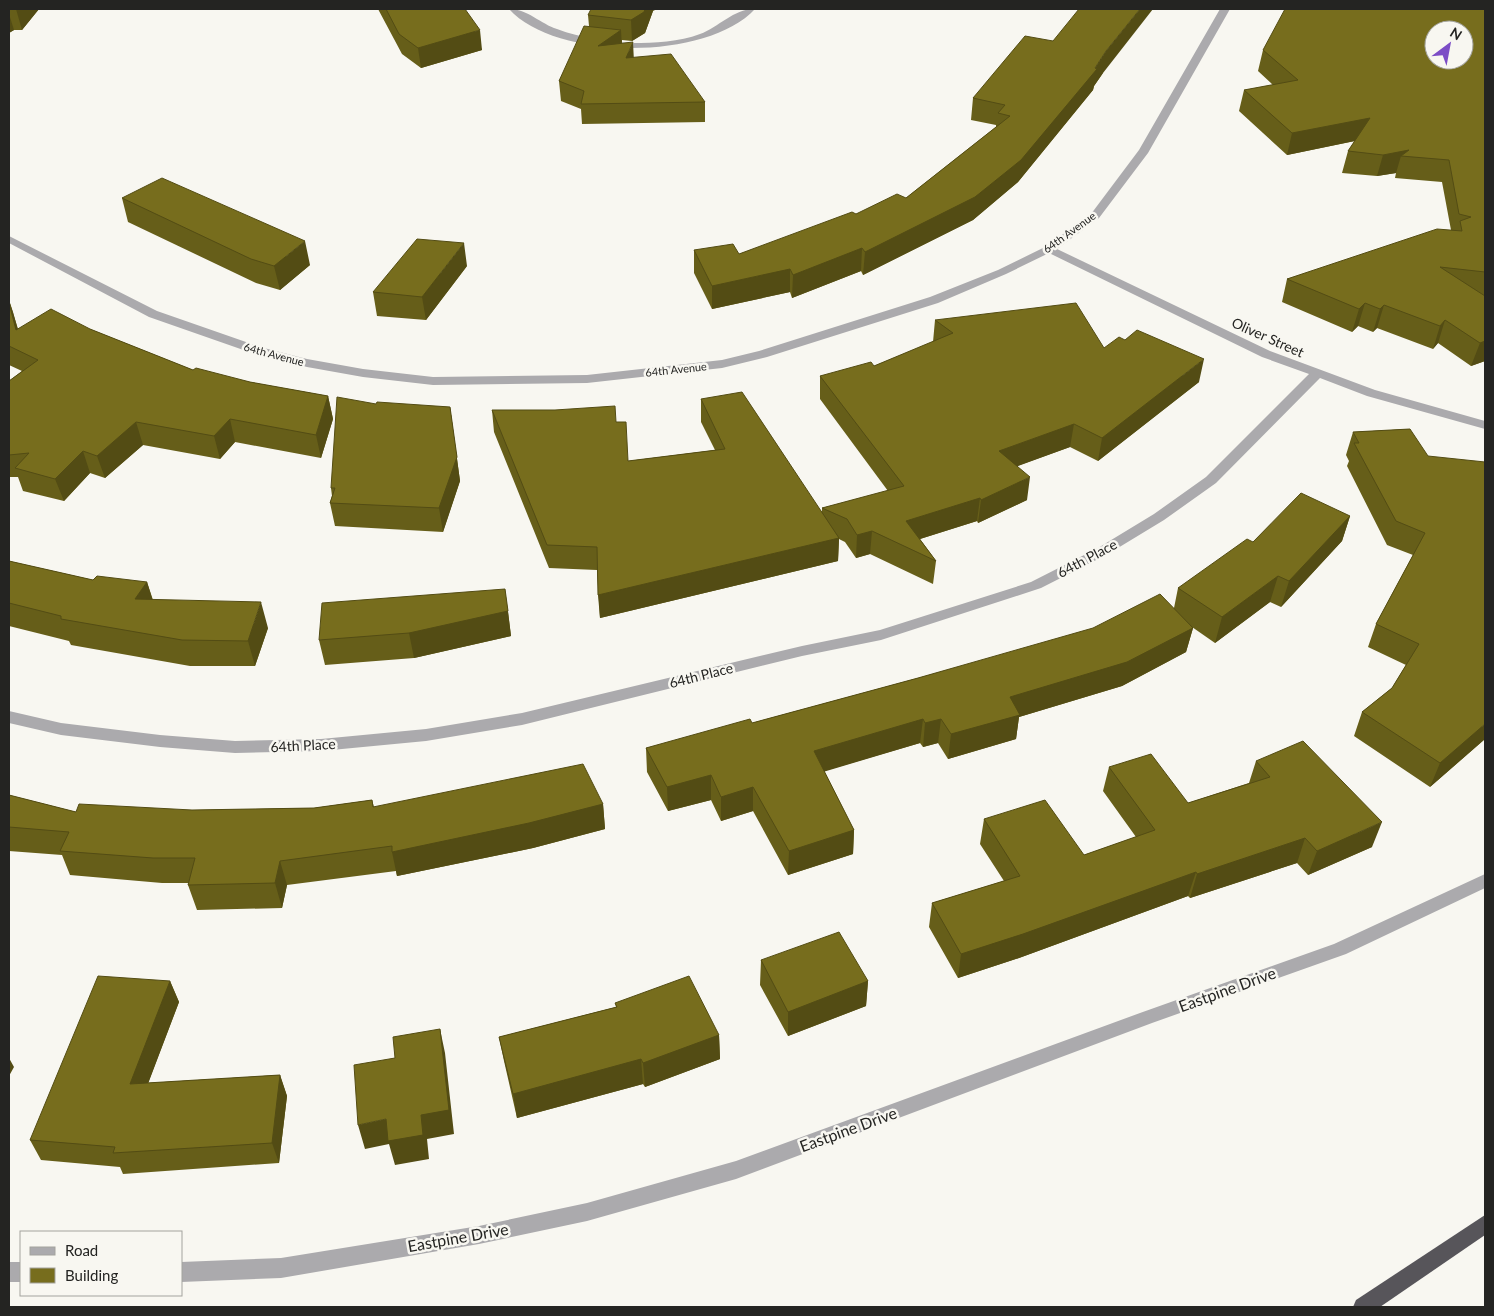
<svg xmlns="http://www.w3.org/2000/svg" width="1494" height="1316" font-family="Lato,sans-serif">
<style>
.lines{fill:none;stroke-linecap:round;stroke-linejoin:round}
.minor{fill:#abaaad;fill-rule:evenodd}
.motorway{fill:#57555a;fill-rule:evenodd}
.wall{fill:#665e19}
.shaded-wall{fill:#534c14}
.building{fill:#776d1d;stroke:#534c14;fill-rule:evenodd}
.labels{text-anchor:middle;dominant-baseline:central;stroke-width:5;stroke-linejoin:round;paint-order:stroke}
.far-street-label{font-size:11px;fill:#242422;stroke:#f8f7f1}
.street-label{font-size:14px;fill:#242422;stroke:#f8f7f1}
.near-street-label{font-size:16px;fill:#242422;stroke:#f8f7f1}
</style>
<rect width="100%" height="100%" fill="#f8f7f1"/>
<g class="lines">
<path class="minor" d="M509 9C526 8 541 24 557 29 581 38 607 42 632 43 655 43 679 42 700 34 719 27 735 8 755 9 707 61 556 61 509 9Z
M1220 9H1230L1148 153 1099 218 1057 249 1270 351 1375 390 1485 421V429L1367 396 1320 378 1216 483 1164 520 1108 554 1041 588 881 640 802 656 522 725 426 741 321 751 235 753 160 747 61 735 9 723V711L61 723 160 735 235 741 321 739 426 729 522 713 802 646 880 630 1031 582 1098 548 1154 514 1206 477 1309 374 1262 357 1049 253 1006 274 938 303 767 357 722 368 587 383 433 385 363 377 307 367 252 353 149 317 9 243V236L157 311 260 347 307 359 363 369 433 377 587 375 722 360 759 351 930 297 998 270 1045 247 1091 214 1139 150Z
M1485 874V888L1346 954 1152 1023 736 1179 587 1221 479 1244 281 1278 181 1282V1262L281 1258 479 1226 587 1203 736 1161 1140 1013 1334 944Z
M9 1262H21V1282H9Z"/>
<path class="motorway" d="M1485 1215V1235L1380 1307H1353L1356 1300Z"/>
</g>
<path class="wall" d="M9 9H39L22 30H14L9 33Z
M378 9H465L482 50 421 68 402 54Z
M1485 9V295H1484L1485 361 1471 366 1438 343 1433 349 1377 328 1373 332 1358 326 1352 332 1282 302 1287 279 1451 230 1442 182 1395 178 1396 173 1377 176 1342 173 1348 151 1355 141 1287 155 1239 111 1244 90 1273 85 1258 71 1263 50Z
M653 11 645 33 632 41 622 40V44L633 58 705 102V122L582 124 581 109 561 101 559 81 589 26 588 15Z
M1103 73 1094 86 1093 90 1018 182 973 220 863 275 861 271 792 298 790 292 712 309 694 273V250L739 254 856 214 906 198 996 127V125L971 120 973 98Z
M122 198 310 265 280 290 256 283 128 222Z
M467 266 426 320 377 316 373 292Z
M9 300 18 329H90L193 370 250 382 328 396 333 419 321 458 235 442 220 459 143 445 105 478 90 473 64 501 23 491 18 477H9V381L22 371 9 365Z
M935 320 1104 348 1199 382 1098 461 1070 447 1017 466 1027 500 978 523 977 521 920 539 936 561 933 584 870 554 856 558 845 542 839 539 838 561 600 618 597 570 549 568 494 432 492 410 616 422 628 461 715 450 701 422V399L822 512V508L888 491 820 399V376L874 366 933 342Z
M376 404 450 407 460 481 443 532 335 526 330 503 332 496 331 488Z
M1410 429 1485 739 1430 787 1354 736 1362 712 1392 688 1406 665 1368 647 1376 624 1413 555 1387 545 1347 466 1349 461 1346 455 1353 432Z
M1350 516 1342 541 1281 607 1270 602 1215 643 1192 627 1193 628 1186 652 1122 686 1019 717 1016 739 948 759 938 743 923 747 920 743 824 771 854 830 853 854 788 875 753 811 721 821 711 800 668 811 647 772 646 748 752 723 918 678 1174 608 1178 588 1253 542Z
M9 561 93 580 147 582 153 600 268 628 255 666H190L71 645 69 641 9 626Z
M505 589 511 636 414 658 325 665 319 640Z
M1256 761 1372 847 1308 875 1297 863 1190 898 1188 896 1019 958 958 978 929 927 932 903 1004 881 980 844 984 819 1084 855 1136 837 1103 791 1109 767 1188 803 1249 783Z
M9 795 76 812 314 808 372 800 374 807 603 804 605 829 533 848 397 876 396 871 287 885 282 908 197 910 188 885 189 883H162L70 875 62 855 9 851Z
M761 960 868 981 866 1006 788 1036 760 985Z
M170 981 179 1002 148 1083 280 1075 287 1096 279 1163 123 1174 120 1167 41 1160 30 1140Z
M615 1003 719 1035 720 1059 645 1087 643 1084 517 1118 504 1061 499 1037 616 1007Z"/>
<path class="shaded-wall" d="M16 9H39L22 30Z
M645 9H657L653 11 645 33 632 41 631 20Z
M1140 9H1153L1103 73 1094 86 1093 90 1018 182 973 220 863 275 865 252 1095 68 1106 51Z
M9 14 14 30 9 33Z
M480 30 482 50 421 68 418 48Z
M621 30 622 49 598 46Z
M633 42 634 62 626 58Z
M1370 118 1364 139 1287 155 1292 133Z
M1409 150 1401 156 1396 173 1377 176 1383 155Z
M305 241 310 265 280 290 274 266Z
M464 243 467 266 426 320 422 297Z
M862 248 861 271 792 298 793 275Z
M790 269V292L712 309V286Z
M9 300 13 312 24 352 16 330 9 303Z
M1365 303 1358 326 1352 332 1359 309Z
M1384 305 1377 328 1373 332 1380 309Z
M1445 320 1438 343 1433 349 1440 326Z
M1485 341V361L1471 366 1480 343Z
M1204 359 1199 382 1098 461 1102 438Z
M328 396 333 419 321 458 316 435Z
M450 407 460 481 443 532 439 508Z
M230 419 235 442 220 459 214 436Z
M136 422 143 445 105 478 97 456Z
M1074 424 1070 447 996 474 999 451Z
M83 451 90 473 64 501 55 479Z
M1030 477 1027 500 978 523 981 500Z
M980 498 977 521 904 544 906 521Z
M1350 516 1342 541 1281 607 1289 581Z
M872 531 870 554 856 558 857 535Z
M839 538 838 561 600 618 598 595Z
M1278 576 1270 602 1215 643 1222 617Z
M147 582 155 608 135 599Z
M261 602 268 628 255 666 248 641Z
M508 611 511 636 414 658 409 633Z
M1193 628 1186 652 1122 686 1019 717 1016 739 948 759 951 734 1010 697Z
M923 719 920 743 813 775 814 751Z
M941 719 938 743 923 747 925 723Z
M1485 724V739L1430 787 1440 763Z
M711 775V800L668 811 667 787Z
M753 787V811L721 821V797Z
M603 804 605 829 533 848 397 876 392 852Z
M1382 822 1372 847 1308 875 1317 851Z
M854 830 853 854 788 875 789 851Z
M1305 838 1297 863 1190 898 1197 874Z
M280 861 287 885 282 908 275 883Z
M1196 872 1188 896 1019 958 958 978 961 954Z
M170 981 179 1002 140 1105 130 1084Z
M868 981 866 1006 788 1036V1012Z
M440 1029 445 1053 454 1134 427 1139 429 1159 395 1165 389 1144 365 1149 358 1125 386 1119 421 1115Z
M719 1035 720 1059 645 1087 643 1063Z
M9 1058 14 1067 9 1076Z
M641 1059 643 1084 517 1118 513 1094Z
M280 1075 287 1096 279 1163 272 1143Z"/>
<path class="building" d="M386 9H465L480 30 418 48 399 34Z
M591 9H645L644 12 631 20 588 15Z
M1079 9H1140L1106 51 1095 68 1097 69 1021 160 975 197 865 252 862 248 793 275 790 269 712 286 694 250 733 244 739 254 852 212 856 214 897 194 906 198 1010 116 998 113 1005 105 973 98 1025 36 1053 41Z
M1285 9H1485V272L1440 267 1485 296V341L1480 343 1445 320 1440 326 1384 305 1380 309 1365 303 1359 309 1287 279 1437 229 1462 231 1460 221 1471 217 1459 214 1449 160 1401 156 1409 150 1383 155 1348 151 1370 118 1292 133 1244 90 1298 80 1263 50ZM1434 30H1464V60H1434Z
M584 26 621 30 598 46 633 42 626 58 671 54 705 102 581 104 584 91 559 81Z
M162 178 305 241 274 266 251 259 122 198Z
M417 239 464 243 422 297 373 292Z
M9 303 16 330 51 309 90 329 193 370 196 368 250 382 328 396 316 435 230 419 214 436 136 422 97 456 83 451 55 479 15 468 29 453 9 455V381L38 360 9 346Z
M1076 303 1104 348 1119 337 1125 340 1137 330 1204 359 1102 438 1074 424 999 451 1030 477 981 500 980 498 906 521 936 561 872 531 857 535 847 519 822 508 904 486 820 376 871 362 874 366 953 333 935 320Z
M742 392 839 538 598 595 597 547 547 545 492 410H555L615 406 616 422H626L628 461 725 449 701 399Z
M337 397 376 404 377 402 450 407 457 457 439 508 330 503 335 488H331Z
M1410 429 1428 456 1485 462V724L1440 763 1362 712 1392 688 1419 644 1376 624 1425 533 1396 521 1354 443H1359L1353 432Z
M1301 493 1350 516 1289 581 1278 576 1222 617 1178 588 1247 539 1253 542Z
M9 561 93 580 97 576 147 582 135 599 261 602 248 641 182 640 61 619V616L9 603Z
M505 589 508 611 409 633 319 640 322 603Z
M1160 594 1193 628 1127 662 1010 697 1020 715 951 734 941 719 925 723 923 719 814 751 854 830 789 851 753 787 721 797 711 775 667 787 646 748 750 719 752 723 918 678 1093 628Z
M1303 741 1382 822 1317 851 1305 838 1197 874 1196 872 1023 934 961 954 932 903 1020 876 984 819 1045 800 1084 855 1155 830 1109 767 1151 754 1188 803 1270 777 1256 761Z
M583 764 603 804 529 823 392 852V846L280 861 275 883 188 885 195 858H153L60 851 69 832 9 827V795L76 812 79 804 192 810 314 808 372 800 373 807Z
M839 932 868 981 788 1012 761 960Z
M98 976 170 981 130 1084 280 1075 272 1143 113 1153 115 1147 30 1140Z
M689 976 719 1035 643 1063 641 1059 513 1094 499 1037 617 1007 615 1003Z
M440 1029 449 1110 421 1115 423 1135 388 1141 386 1119 358 1125 354 1065 395 1058 393 1037Z"/>
<g class="labels">
<g class="far-street-label">
<text transform="translate(1069 232) rotate(-36)">64th Avenue</text>
<text transform="translate(274 354) rotate(15)">64th Avenue</text>
<text transform="translate(676 369) rotate(-6)">64th Avenue</text>
</g>
<g class="street-label">
<text transform="translate(1268 337) rotate(24)">Oliver Street</text>
<text transform="translate(1087 558) rotate(-28)">64th Place</text>
<text transform="translate(701 675) rotate(-14)">64th Place</text>
<text transform="translate(303 745) rotate(-3)">64th Place</text>
</g>
<g class="near-street-label">
<text transform="translate(1227 989) rotate(-20)">Eastpine Drive</text>
<text transform="translate(848 1129) rotate(-20)">Eastpine Drive</text>
<text transform="translate(458 1237) rotate(-10)">Eastpine Drive</text>
</g>
</g>
<rect width="1494" height="1316" fill="none" stroke="#242422" stroke-width="20"/>
<rect x="20" y="1231" width="162" height="65" fill="#f8f7f1" stroke="#a3a39e"/>
<rect x="30" y="1247" width="25" height="8" fill="#abaaad" stroke="#a3a39e"/>
<text x="65" y="1256" font-size="15" fill="#242422">Road</text>
<rect x="30" y="1268" width="25" height="15" fill="#776d1d" stroke="#a3a39e"/>
<text x="65" y="1281" font-size="15" fill="#242422">Building</text>
<g transform="translate(1449 45) rotate(32)"><circle r="24" fill="#f8f7f1" stroke="#a3a39e"/>
<path d="M0-4L9 19L0 12L-9 19Z" fill="#7c4dc6"/>
<text y="-8" font-size="14" font-weight="bold" text-anchor="middle" fill="#242422">N</text>
</g>
</svg>
